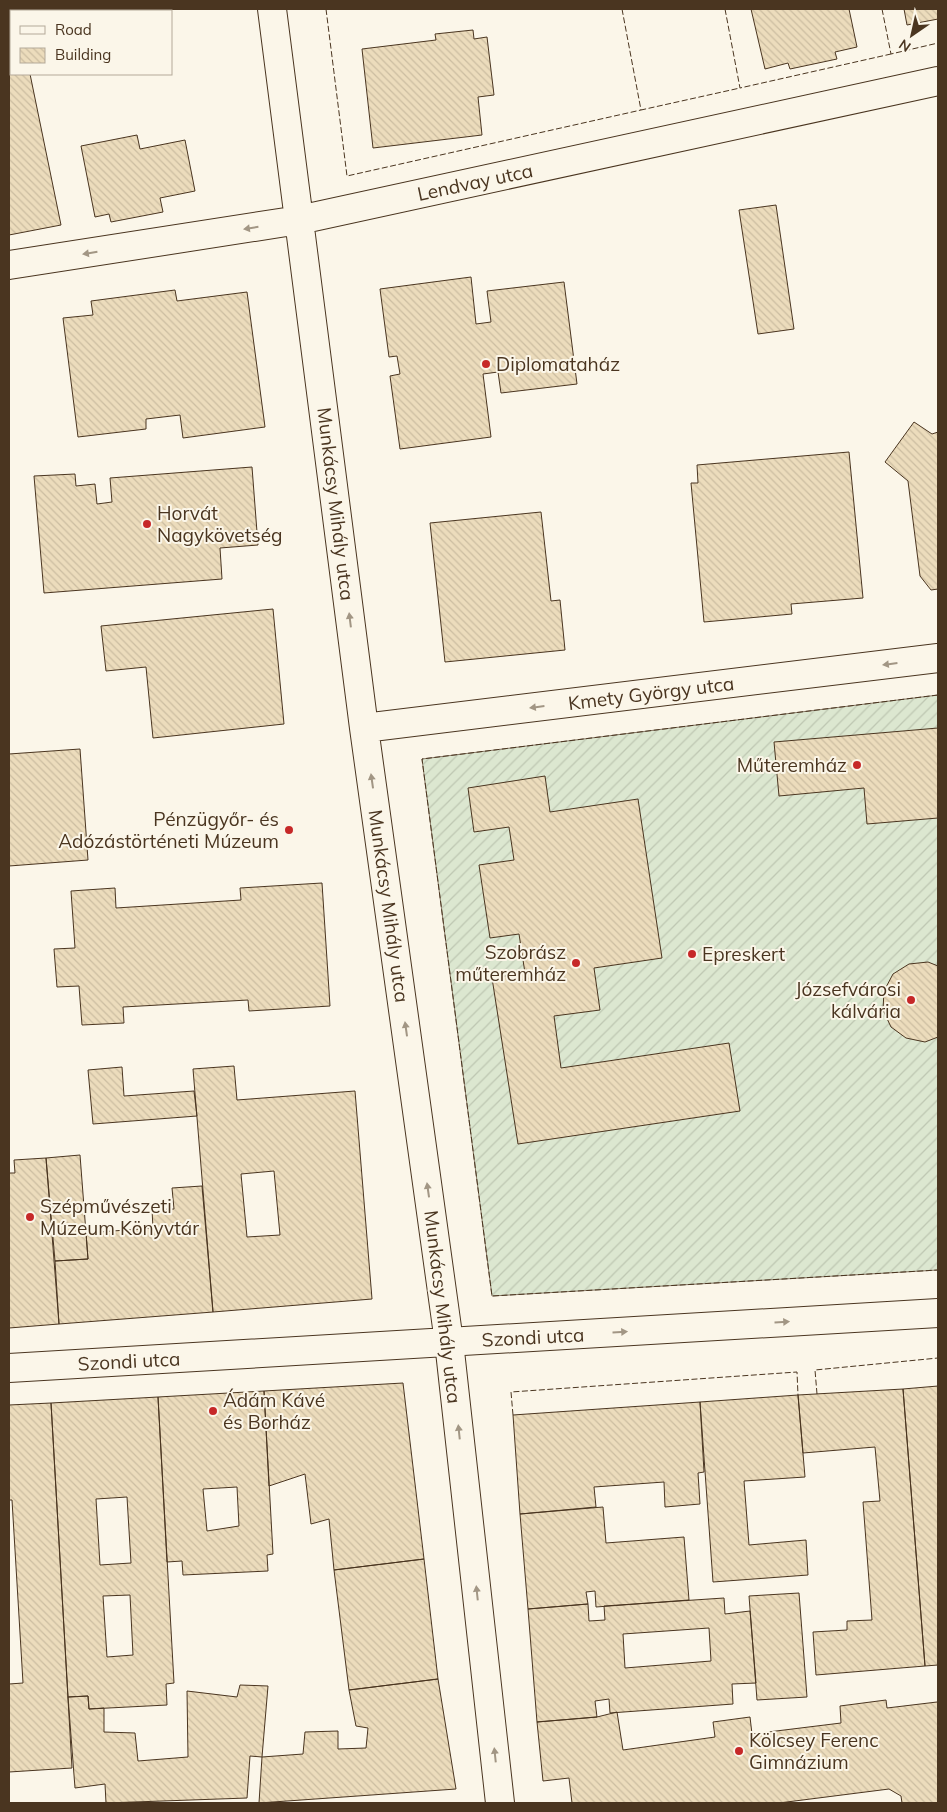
<svg xmlns="http://www.w3.org/2000/svg" width="947" height="1812" font-family="Mulish,sans-serif">
<style>
.garden{fill:url(#garden-furrows);stroke:#887966}
.building{fill:url(#building-back-hatch);stroke:#4a3520;fill-rule:evenodd}
.lines{fill:none;stroke-linecap:round;stroke-linejoin:round}
.minor-casing{stroke:#4a3520;stroke-width:30}
.minor{stroke:#fbf6e9;stroke-width:28}
.fence{stroke:#4a3520;stroke-width:1;stroke-dasharray:6 2.5;stroke-linecap:butt}
.oneway{fill:#a29684}
.poi-dot{fill:#c62828;stroke:#fbf6e9;stroke-width:2}
.labels{text-anchor:middle;dominant-baseline:central;stroke-width:4;stroke-linejoin:round;paint-order:stroke}
.street-label{font-size:19px;fill:#4a3520;stroke:#fbf6e9}
.poi-label{font-size:19px;fill:#4a3520;stroke:#fbf6e9;text-anchor:start}
</style>
<defs>
<pattern id="garden-furrows" width="10" height="10" patternUnits="userSpaceOnUse" patternTransform="scale(1.25)"><rect width="10" height="10" fill="#dce7d0"/><path d="M-1 1l2-2M0 10L10 0M9 11l2-2" fill="none" stroke="#bec7b2"/></pattern>
<pattern id="building-back-hatch" width="6" height="6" patternUnits="userSpaceOnUse" patternTransform="scale(1.25)"><rect width="6" height="6" fill="#ecdcbc"/><path d="M-1 5l2 2M0 0l6 6M5-1l2 2" fill="none" stroke="#ccbda1"/></pattern>
</defs>
<rect width="100%" height="100%" fill="#fbf6e9"/>
<path class="garden" d="M938 695V1270L492 1296 422 759Z"/>
<path class="building" d="M751 9H849L857 47 835 52 837 59 790 69 788 63 765 69Z
M904 9H938V19L907 25Z
M473 30 474 39 487 37 494 95 478 97 482 135 373 148 362 49 436 40 435 34Z
M11 60V74H30L61 225 9 235V61Z
M137 135 140 149 185 140 195 191 160 198 163 212 111 222 109 214 95 217 81 146Z
M776 205 794 329 758 334 739 210Z
M471 277 476 324 491 322 487 291 564 282 577 384 501 393 498 372 483 374 491 437 400 449 390 376 400 374 397 356 389 357 380 289Z
M175 290 177 301 247 292 265 427 183 438 180 415 146 419V429L78 437 63 318 93 315 91 301Z
M914 422 932 434 938 432V589L931 590 920 576 908 481 885 462Z
M849 452 863 598 791 604 792 614 704 622 691 483H698L697 465Z
M252 467 258 545 220 548 222 579 44 593 34 476 75 474 76 486 95 484 97 504 112 502 110 478Z
M541 512 551 601 560 600 565 650 445 662 430 523Z
M273 609 284 724 153 738 146 667 106 671 101 626Z
M938 728V818L867 824 864 788 779 796 774 742Z
M80 749 88 860 9 866V754Z
M545 776 550 812 638 799 662 958 594 968 600 1010 554 1016 561 1068 729 1043 740 1111 518 1144 492 978 525 973 519 934 490 938 479 865 514 860 509 827 474 832 468 788Z
M322 883 330 1006 249 1011 248 1000 123 1007 124 1023 82 1025 79 986 57 987 54 949 75 948 71 891 115 888 116 908 241 900 240 888Z
M928 962 938 966V1037L925 1042 906 1038 891 1027 883 1010 884 991 893 974 909 964Z
M234 1066 237 1100 355 1091 372 1299 213 1312 193 1069ZM274 1171 280 1235 247 1237 241 1174Z
M122 1067 124 1096 194 1091 197 1116 93 1124 88 1070Z
M80 1155 88 1259 55 1261 46 1158Z
M46 1158 59 1324 9 1328V1173H15L14 1160Z
M202 1186 213 1312 59 1324 55 1261 88 1259 86 1233 153 1228 152 1210 174 1209 172 1188Z
M403 1383 424 1559 334 1570 329 1519 311 1524 305 1474 269 1486 264 1391Z
M938 1386V1665L925 1666 903 1389Z
M903 1389 925 1666 816 1675 813 1632 847 1630V1621L872 1620 863 1502 880 1501 875 1447 803 1453 798 1395Z
M264 1391 273 1554 267 1555 268 1571 183 1575 182 1561 167 1562 158 1397ZM237 1487 239 1526 207 1531 203 1489Z
M798 1395 805 1477 744 1481 749 1545 806 1540 808 1575 713 1582 700 1402Z
M158 1397 174 1683 166 1684 167 1705 89 1709 88 1696 68 1697 51 1403ZM127 1497 131 1563 100 1565 96 1499ZM130 1595 133 1655 107 1657 103 1596Z
M700 1402 704 1472 698 1473 700 1504 665 1507 664 1482 594 1487 596 1507 520 1514 513 1415Z
M51 1403 72 1768 9 1772V1684L23 1683 12 1500H9V1405Z
M603 1507 606 1543 684 1537 689 1600 596 1607 595 1591 586 1592 588 1604 528 1609 520 1514Z
M424 1559 438 1679 349 1690 334 1570Z
M799 1593 807 1697 757 1700 749 1596Z
M724 1598 725 1614 750 1611 756 1683 732 1684 733 1704 610 1713 609 1699 595 1701 597 1717 537 1722 528 1609 588 1604 589 1621 605 1620 604 1606ZM709 1628 711 1661 625 1668 623 1634Z
M438 1679 456 1789 259 1803 262 1757 303 1754 305 1732 338 1731V1749L366 1748 368 1728 356 1726 349 1690Z
M240 1685 268 1686 262 1757 250 1756 247 1798 106 1803 105 1784 75 1788 68 1697 88 1696 89 1709 104 1708V1732L135 1733 138 1761 188 1757 187 1691 237 1697Z
M886 1700 887 1708 937 1702 938 1703V1803H902L901 1796 889 1789 779 1803H572L569 1778 543 1781 537 1722 597 1717 617 1712 623 1750 715 1737 713 1722 750 1717 752 1734 841 1723 840 1706Z"/>
<g class="lines">
<defs>
<path id="minor" d="M272 9 364 728 449 1342 500 1803
M9 265 299 220 938 81
M364 728 938 658
M9 1368 938 1313"/>
</defs>
<use href="#minor" class="minor-casing"/>
<use href="#minor" class="minor"/>
<path class="fence" d="M326 9 347 176 641 110
M622 9 641 110 740 88
M725 9 740 88 891 54
M882 9 891 54 938 43
M938 695 422 759 492 1296 938 1270
M817 1394 815 1370 938 1358
M513 1415 511 1392 797 1372 798 1395"/>
</g>
<defs><path id="oneway-solid" d="M-6-.8H1V-3.2L6.5 0L1 3.2V.8H-6Z" transform="scale(1.25)"/></defs>
<g class="oneway">
<use href="#oneway-solid" transform="translate(251 228) rotate(171)"/>
<use href="#oneway-solid" transform="translate(90 253) rotate(171)"/>
<use href="#oneway-solid" transform="translate(350 620) rotate(-97)"/>
<use href="#oneway-solid" transform="translate(890 664) rotate(173)"/>
<use href="#oneway-solid" transform="translate(537 707) rotate(173)"/>
<use href="#oneway-solid" transform="translate(372 781) rotate(-98)"/>
<use href="#oneway-solid" transform="translate(406 1029) rotate(-98)"/>
<use href="#oneway-solid" transform="translate(428 1190) rotate(-98)"/>
<use href="#oneway-solid" transform="translate(782 1322) rotate(-3)"/>
<use href="#oneway-solid" transform="translate(620 1332) rotate(-3)"/>
<use href="#oneway-solid" transform="translate(459 1432) rotate(-96)"/>
<use href="#oneway-solid" transform="translate(477 1593) rotate(-96)"/>
<use href="#oneway-solid" transform="translate(495 1755) rotate(-96)"/>
</g>
<g class="poi-dot">
<circle cx="486" cy="364" r="5"/>
<circle cx="147" cy="524" r="5"/>
<circle cx="857" cy="765" r="5"/>
<circle cx="289" cy="830" r="5"/>
<circle cx="692" cy="954" r="5"/>
<circle cx="576" cy="963" r="5"/>
<circle cx="911" cy="1000" r="5"/>
<circle cx="30" cy="1217" r="5"/>
<circle cx="213" cy="1411" r="5"/>
<circle cx="739" cy="1751" r="5"/>
</g>
<g class="labels">
<g class="street-label">
<text transform="translate(475 182) rotate(-12)">Lendvay utca</text>
<text transform="translate(336 504) rotate(83)">Munkácsy Mihály utca</text>
<text transform="translate(651 693) rotate(-7)">Kmety György utca</text>
<text transform="translate(389 906) rotate(82)">Munkácsy Mihály utca</text>
<text transform="translate(443 1307) rotate(83)">Munkácsy Mihály utca</text>
<text transform="translate(533 1337) rotate(-3)">Szondi utca</text>
<text transform="translate(129 1361) rotate(-3)">Szondi utca</text>
</g>
<g class="poi-label">
<text x="496" y="364">Diplomataház</text>
<text x="157" y="513">Horvát<tspan x="157" dy="22">Nagykövetség</tspan></text>
<text x="847" y="765" text-anchor="end">Műteremház</text>
<text x="279" y="819" text-anchor="end">Pénzügyőr- és<tspan x="279" dy="22">Adózástörténeti Múzeum</tspan></text>
<text x="566" y="952" text-anchor="end">Szobrász<tspan x="566" dy="22">műteremház</tspan></text>
<text x="702" y="954">Epreskert</text>
<text x="901" y="989" text-anchor="end">Józsefvárosi<tspan x="901" dy="22">kálvária</tspan></text>
<text x="40" y="1206">Szépművészeti<tspan x="40" dy="22">Múzeum Könyvtár</tspan></text>
<text x="223" y="1400">Ádám Kávé<tspan x="223" dy="22">és Borház</tspan></text>
<text x="749" y="1740">Kölcsey Ferenc<tspan x="749" dy="22">Gimnázium</tspan></text>
</g>
</g>
<rect width="947" height="1812" fill="none" stroke="#4a3520" stroke-width="20"/>
<rect x="10" y="10" width="162" height="65" fill="#fbf6e9" stroke="#b4a999"/>
<rect x="20" y="26" width="25" height="8" fill="#fbf6e9" stroke="#b4a999"/>
<text x="55" y="35" font-size="15" fill="#4a3520">Road</text>
<rect x="20" y="48" width="25" height="15" fill="url(#building-back-hatch)" stroke="#b4a999"/>
<text x="55" y="60" font-size="15" fill="#4a3520">Building</text>
<g transform="translate(912 35) rotate(214)" stroke="#fbf6e9" stroke-width="4" paint-order="stroke">
<path d="M0-4L9 19L0 12L-9 19Z" fill="#4a3520"/>
<text y="-8" font-size="14" font-weight="bold" text-anchor="middle" fill="#4a3520">N</text>
</g>
</svg>
